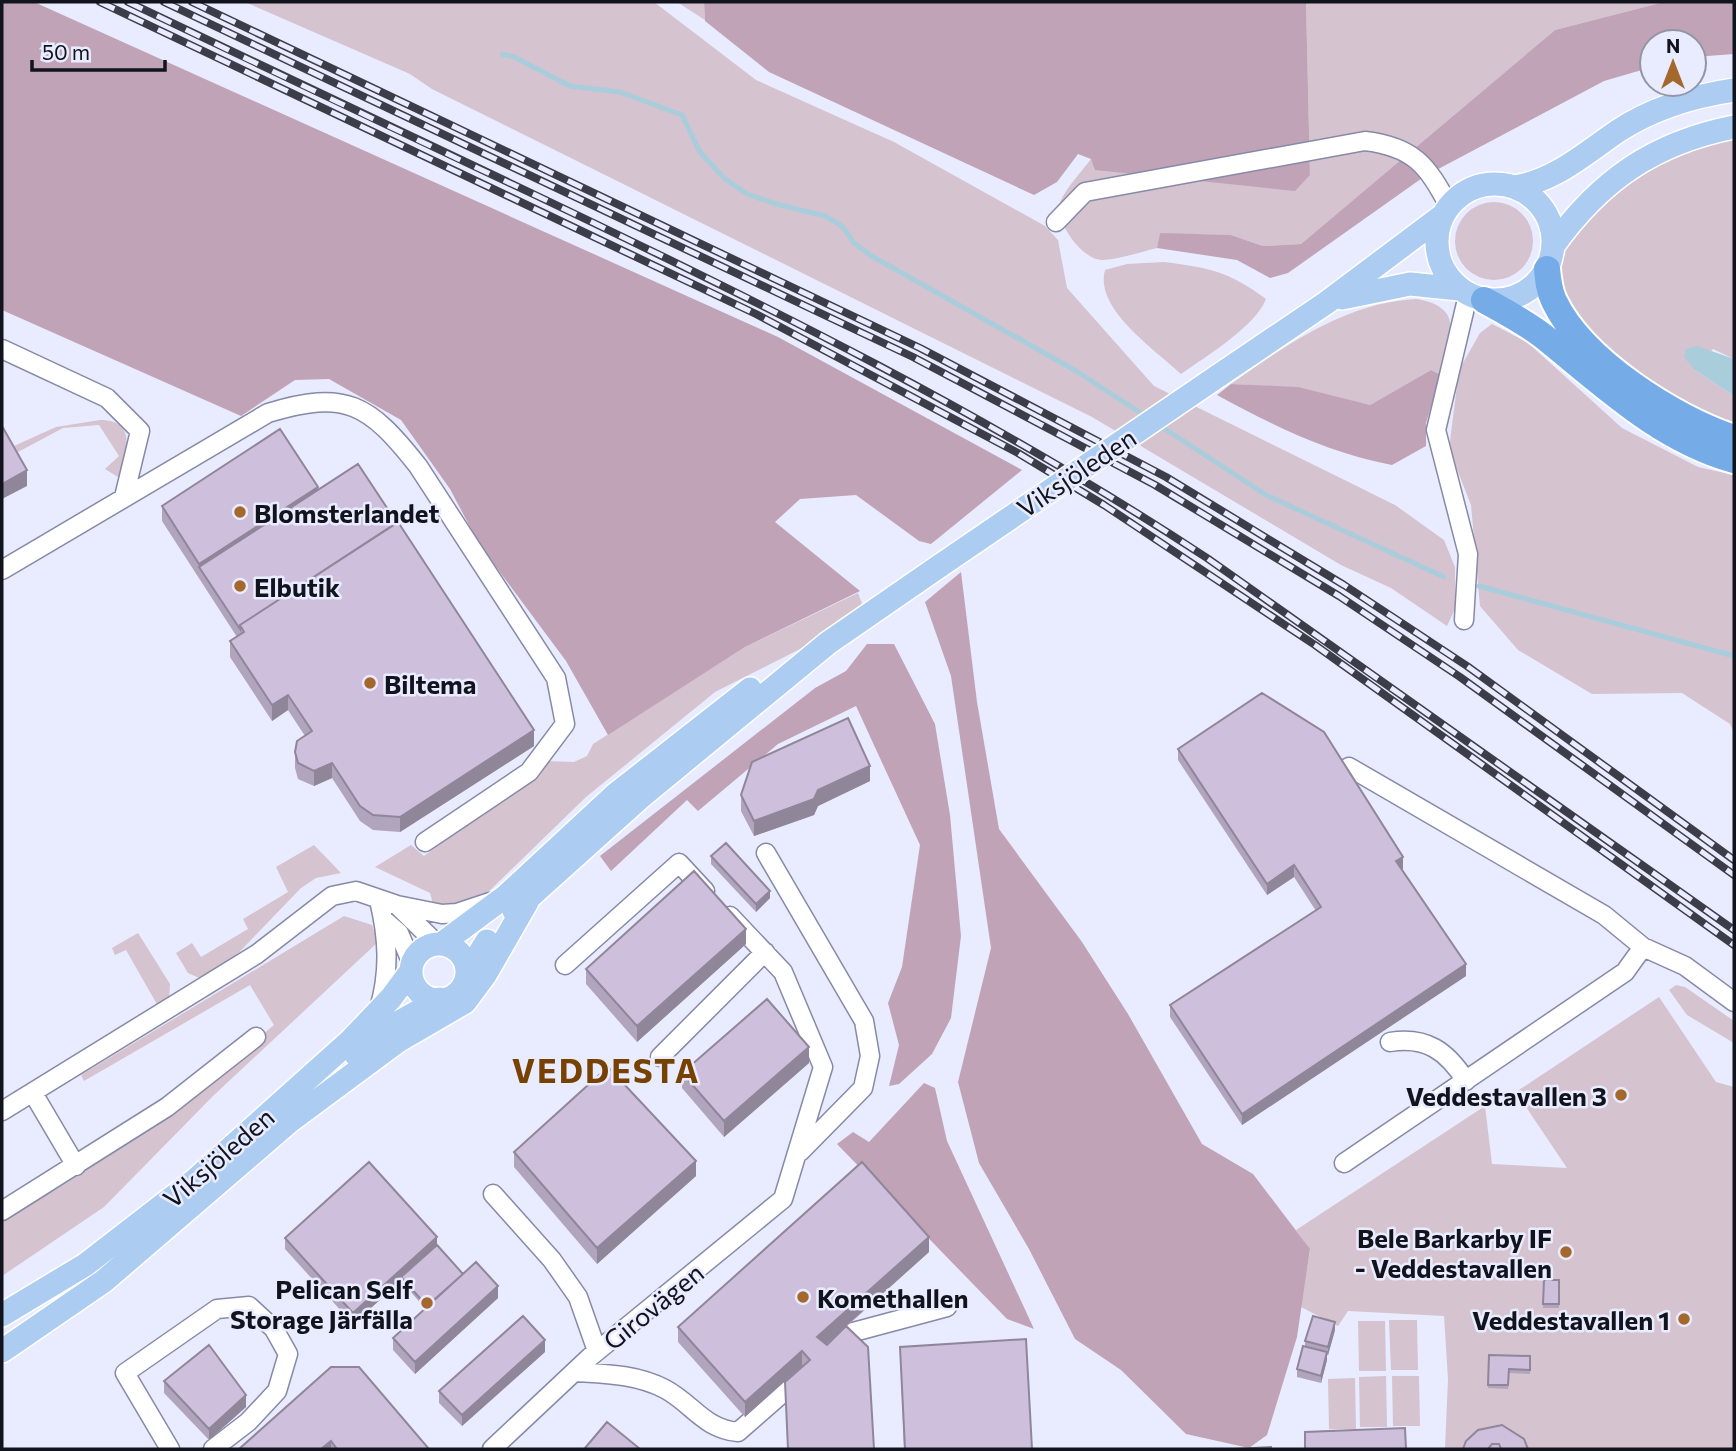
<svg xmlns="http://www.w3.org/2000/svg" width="1736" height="1451" font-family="Commissioner,sans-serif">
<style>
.green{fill:#d5c3cf}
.forest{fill:#c0a3b7}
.water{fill:#a9cddb}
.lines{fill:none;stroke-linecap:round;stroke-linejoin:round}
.stream{stroke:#a9cddb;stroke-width:5}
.minor-casing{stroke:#868aa7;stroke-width:21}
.major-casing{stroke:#fff;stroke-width:26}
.highway-casing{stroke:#fff;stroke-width:30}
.minor{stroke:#fff;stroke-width:18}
.major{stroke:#accdf1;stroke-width:23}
.highway{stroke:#75ace7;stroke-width:26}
.rail-casing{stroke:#3b3d49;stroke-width:8}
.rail{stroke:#e9ebff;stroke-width:5;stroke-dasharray:16;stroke-linecap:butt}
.major-bridge-casing{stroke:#fff;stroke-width:26;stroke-linecap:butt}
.major-bridge{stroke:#accdf1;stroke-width:23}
.wall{fill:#b1a4bd}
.shaded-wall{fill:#90869a}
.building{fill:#cebfdc;stroke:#90869a;stroke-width:2}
.poi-dot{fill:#a5682c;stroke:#e9ebff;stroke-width:2.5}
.labels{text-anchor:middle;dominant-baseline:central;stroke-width:5;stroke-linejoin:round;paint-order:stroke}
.street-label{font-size:26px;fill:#11131d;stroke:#e9ebff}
.poi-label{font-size:26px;font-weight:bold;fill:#11131d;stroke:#e9ebff;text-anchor:start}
.district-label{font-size:33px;font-weight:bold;letter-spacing:2px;fill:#774201;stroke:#e9ebff}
</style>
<rect width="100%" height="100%" fill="#e9ebff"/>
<path class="green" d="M245 2H654L756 80 894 142 1045 226 1058 240 1067 288 1154 386 1395 505 1444 540 1455 567V609L1447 626 1391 588 1341 565 1092 417 432 89 410 74Z
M677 2H704L705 21V20Z
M1306 2H1664L1555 30 1301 244 1263 246 1231 235 1160 234 1157 248C1140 252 1121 259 1103 260 1082 261 1052 219 1061 200 1068 186 1081 172 1091 159L1310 175Z
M1734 138V359L1713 349 1695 370 1734 396V429C1712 419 1687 411 1666 397 1625 371 1537 300 1567 244 1576 226 1599 207 1615 195 1650 167 1690 145 1734 138Z
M1455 241a39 39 0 1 1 78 0a39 39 0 1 1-78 0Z
M1164 262C1210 268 1228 271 1266 299 1256 326 1205 357 1181 374 1156 350 1094 309 1105 270L1127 264Z
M1417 299C1467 308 1449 338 1441 375L1431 370 1370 405 1270 386 1231 384C1286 345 1347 302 1417 299Z
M1492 324 1527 342 1622 428 1698 467 1734 475V733L1730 724 1682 693 1592 694 1518 650 1480 606 1471 505 1449 449 1459 370 1480 333Z
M100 420C138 420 127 454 118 477L105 469 119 456 99 425 63 428 18 452 14 446 56 427Z
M858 593 864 609 800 649 715 692 586 797 480 900 469 906 434 908 430 893 375 867 411 845 424 856 535 777 546 761 574 762 587 756 593 744 745 647Z
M314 845 341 873 316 878 301 888 221 971 204 980 188 973 176 953 192 943 201 957 248 929 243 919 288 892 276 867Z
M344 916 372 925 378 942 213 1096 104 1207 2 1276V1221L67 1183 166 1116 274 1025 250 985 84 1081 81 1075Z
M138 933 170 984 169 999 158 1006 126 950 115 955 112 948Z
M1676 985 1685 987 1734 1021V1043L1687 1015 1669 990Z
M1659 997 1716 1082 1734 1087V1449H1445L1448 1379 1444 1316 1348 1311 1338 1326 1301 1307 1310 1250 1296 1230 1485 1106 1492 1164 1567 1168 1516 1092Z
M1389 1320H1417L1418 1370H1391Z
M1358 1321H1385L1386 1371H1359Z
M1386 1376 1387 1427H1360L1359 1377Z
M1392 1376H1419L1420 1426H1393Z
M1355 1378 1356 1429H1329L1328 1379Z"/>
<path class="forest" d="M2 2H34L778 337 1022 470 931 544 919 541 856 495 800 499 775 522 860 591 745 647 608 735 566 661 479 544 450 489 401 420 329 379 295 380 241 416 2 310Z
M704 2H1306L1310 175 1295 191 1095 170 1091 159 1078 154 1057 182 1034 195 769 72 705 21Z
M1664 2H1734V54L1694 57V42H1652V67L1604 81 1425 176 1288 273 1270 278 1237 260 1157 248 1160 233 1231 235 1263 246 1301 244 1555 30Z
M1431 370 1441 375 1426 423V446L1392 465C1328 453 1274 426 1217 395L1231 384 1298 387 1370 405Z
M961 572 977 702 999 829 1082 942 1128 1014 1202 1144 1253 1174 1310 1249 1297 1337 1267 1435 1249 1448 1186 1434 1121 1370 1075 1339 1029 1249 979 1163 958 1082 991 948 951 676 925 602Z
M867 644H894L935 724 950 815 961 936 951 1018 932 1054 899 1084 889 1086 899 1045 888 1003 902 967 920 845 856 706 778 744 698 811 687 800 611 871 600 856 815 688 846 671Z
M924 1083 935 1088 947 1141 1034 1329 1007 1319 837 1144 853 1132 869 1142Z"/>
<path class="water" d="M1697 346 1734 359V396L1695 370 1684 357 1686 349Z"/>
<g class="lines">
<path class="stream" d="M502 54 514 57 570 86 620 92 682 115 700 152 725 179 747 194 776 204 825 216 842 226 854 243 870 255 1076 371 1147 417
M1159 425 1266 495 1444 577
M1479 586 1734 656"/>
<defs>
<path id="minor" d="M1056 222 1085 192 1365 141C1414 147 1427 165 1449 206
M2 349 107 398 140 431 124 497
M2 570 268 413C346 389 369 404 418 466L556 678 565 724 529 772 425 842
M1464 620 1468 554 1436 430 1468 295
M766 853 864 1021 870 1056 863 1088 800 1152
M379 900C388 938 390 971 379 1009
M397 905 437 944
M384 920 399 933 413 966
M1643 947 1685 966 1734 1002
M565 965 679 863 705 891
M1390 1042C1426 1036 1447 1051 1466 1081
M660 1057 765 952
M33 1093 76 1166
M2 1111 257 954 332 896 356 891 397 905 442 914 457 913 490 902
M1344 1163 1625 972 1643 947 1604 915 1349 767
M493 1194 552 1260 578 1297 597 1351
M2 1211 167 1107 256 1037
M834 1345 846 1334 947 1307
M574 1372C606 1374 636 1374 665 1389 693 1404 704 1429 738 1432L802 1376
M170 1449 125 1373 217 1309 249 1306 274 1329 288 1354 277 1391 248 1422 213 1449
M492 1449 590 1357 783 1199 823 1067 783 972 730 916"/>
<path id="major" d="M1437 242a58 58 0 1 1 116 0a58 58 0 1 1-116 0Z
M1514 187C1555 181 1584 154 1618 131 1653 108 1693 96 1734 90
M1553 246C1600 180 1654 143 1734 127
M1342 298 1410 284 1459 289
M1218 376 1326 303 1442 216
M514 911 642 796 828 643 941 565
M444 942 506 896 616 794 750 689
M411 972a28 28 0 1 1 56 0a28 28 0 1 1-56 0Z
M467 973 487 941
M356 1055 387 1029 440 999
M2 1315 85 1265 195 1180 351 1040 391 998 411 971
M2 1351 104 1281 290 1121 398 1041 465 1002 485 975 527 902"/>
<path id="highway" d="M1547 269C1548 280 1549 291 1554 301 1582 360 1673 418 1734 438
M1484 300C1504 311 1525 322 1543 336 1603 384 1659 439 1734 460"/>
</defs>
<use href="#minor" class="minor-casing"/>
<use href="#major" class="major-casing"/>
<use href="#highway" class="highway-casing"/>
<use href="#minor" class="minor"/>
<use href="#major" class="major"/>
<use href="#highway" class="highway"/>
<defs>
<path id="rail" d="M100 2 756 314 1018 453 1104 505 1315 645 1734 945
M128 2C262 66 396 130 531 193 764 304 991 416 1207 558L1734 930
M164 2 913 357 1155 485 1339 596 1460 677 1734 875
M192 2 920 348 1166 477 1344 585 1467 666 1734 860"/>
</defs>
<use href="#rail" class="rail-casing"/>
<use href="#rail" class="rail"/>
<defs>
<path id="major-bridge" d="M941 565 1218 376"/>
</defs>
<use href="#major-bridge" class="major-bridge-casing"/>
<use href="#major-bridge" class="major-bridge"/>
</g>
<path class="wall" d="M318 490 534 746 400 832 373 830 360 821 332 778 314 786 298 779 295 768V752L305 736 288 710 272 721 230 657V641L237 637 162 521V506Z
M1178 749 1403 869H1402L1466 976 1242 1125 1170 1017V1005L1316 911 1294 877 1267 895 1178 760Z
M870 781 818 806 814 815 754 836 741 811V795Z
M711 856 770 898 756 912 711 864Z
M746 944 637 1042 586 984V969Z
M809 1063 724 1137 682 1088V1073Z
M514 1152 696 1176 597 1264 514 1167Z
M285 1238 437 1245 463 1274 498 1298 415 1374 393 1350V1338L425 1308 401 1281 353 1324 285 1249Z
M929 1252 846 1327 874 1449H788L785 1382 802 1366 745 1417 678 1342V1327Z
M1544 1280H1559V1308H1543Z
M1335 1330 1328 1355H1327V1360L1321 1383 1297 1377V1369L1305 1347V1341Z
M900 1347 1032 1449H904Z
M545 1352 462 1426 439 1403V1391Z
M1489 1355 1530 1356V1374L1509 1373 1508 1389 1488 1388Z
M331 1367 429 1449H239Z
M164 1381 246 1407 209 1440 164 1393Z"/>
<path class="shaded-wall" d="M27 470V486L2 499V484Z
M318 487V502L199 567V564Z
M288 695V710L272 721V705Z
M534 730V746L400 832V817Z
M332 763V778L314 786V771Z
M870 766V781L818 806 814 815 754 836V821Z
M1403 857V869L1396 873V861Z
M1294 865V877L1267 895V884Z
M770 891V898L756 912V904Z
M746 929V944L637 1042V1026Z
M1466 964V976L1242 1125V1114Z
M809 1047V1063L724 1137V1121Z
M696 1161V1176L597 1264V1248Z
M437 1237V1249L401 1277V1281L353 1324V1313Z
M929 1237V1252L817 1352V1337Z
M498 1286V1298L415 1374V1362Z
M1335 1322V1330L1328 1355V1347Z
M545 1340V1352L462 1426V1415Z
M802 1351V1366L745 1417V1402Z
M1327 1352V1360L1321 1383V1376Z
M246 1395V1407L209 1440V1429Z
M331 1441V1449H321Z"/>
<path class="building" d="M2 426 27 470 2 484Z
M280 429 318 487 199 564 162 506Z
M358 464 397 523 240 625V629L199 567Z
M398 522 534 730 400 817 373 815 360 806 332 763 314 771 298 763 295 752 297 741 312 731 288 695 272 705 230 641 244 632 240 625Z
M1262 693 1324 732 1403 857 1396 861 1466 964 1242 1114 1170 1005 1321 907 1294 865 1267 884 1178 749Z
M848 718 870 766 818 790 814 799 754 821 741 795 752 762Z
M726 843 770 891 756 904 711 856Z
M694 871 746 929 637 1026 586 969Z
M767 999 809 1047 724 1121 682 1073Z
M608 1067 696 1161 597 1248 514 1152Z
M369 1162 437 1237 353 1313 285 1238Z
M862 1162 929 1237 817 1337 827 1345 846 1326 868 1347 874 1449H788L785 1382 810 1360 802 1351 745 1402 678 1327Z
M437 1245 463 1274 427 1306 401 1277Z
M476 1262 498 1286 415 1362 393 1338Z
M1544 1280H1559V1304H1543Z
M523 1316 545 1340 462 1415 439 1391Z
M1313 1316 1335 1322 1328 1347 1305 1341Z
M1026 1339 1032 1449H905L900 1347Z
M209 1345 246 1395 209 1429 164 1381Z
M1303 1346 1327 1352 1321 1376 1297 1369Z
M1489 1355 1530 1356V1370L1509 1369 1508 1385H1488Z
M331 1367H359L429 1449H337L331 1441 321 1449H239Z
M607 1422 640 1449H586L585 1448Z
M1502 1425 1524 1439 1528 1449H1501L1499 1444H1492L1488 1449H1463L1466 1441 1478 1430Z
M1405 1428 1406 1449H1305V1432Z
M1492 1444H1499L1501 1449H1488Z
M1271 1447V1449H1234Z"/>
<g class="poi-dot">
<circle cx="240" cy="512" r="7"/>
<circle cx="240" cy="586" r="7"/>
<circle cx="370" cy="683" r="7"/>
<circle cx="1621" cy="1095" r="7"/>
<circle cx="1566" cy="1252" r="7"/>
<circle cx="803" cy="1297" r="7"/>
<circle cx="427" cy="1303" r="7"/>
<circle cx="1684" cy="1319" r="7"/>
</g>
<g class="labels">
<g class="street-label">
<text transform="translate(1076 472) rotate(-34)">Viksjöleden</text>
<text transform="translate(218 1157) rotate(-41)">Viksjöleden</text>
<text transform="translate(653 1306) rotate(-39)">Girovägen</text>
</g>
<g class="poi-label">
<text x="254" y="512">Blomsterlandet</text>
<text x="254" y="586">Elbutik</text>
<text x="384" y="683">Biltema</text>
<text x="1607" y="1095" text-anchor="end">Veddestavallen 3</text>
<text x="1552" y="1237" text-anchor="end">Bele Barkarby IF<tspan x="1552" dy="30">- Veddestavallen</tspan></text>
<text x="413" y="1288" text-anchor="end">Pelican Self<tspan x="413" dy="30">Storage Järfälla</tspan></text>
<text x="817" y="1297">Komethallen</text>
<text x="1670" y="1319" text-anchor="end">Veddestavallen 1</text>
</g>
<g class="district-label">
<text x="606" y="1069">VEDDESTA</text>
</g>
</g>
<rect width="1736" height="1451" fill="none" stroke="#11131d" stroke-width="7"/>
<g transform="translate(1673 63)"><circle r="33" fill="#e9ebff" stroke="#9395a5" stroke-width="2"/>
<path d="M0-5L12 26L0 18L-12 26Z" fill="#a5682c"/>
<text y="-10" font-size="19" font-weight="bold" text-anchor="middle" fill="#11131d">N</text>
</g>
<path d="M32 60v10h133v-10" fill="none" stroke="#11131d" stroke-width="3.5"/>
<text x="42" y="60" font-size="21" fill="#11131d" stroke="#e9ebff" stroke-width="5" paint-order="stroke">50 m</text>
</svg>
